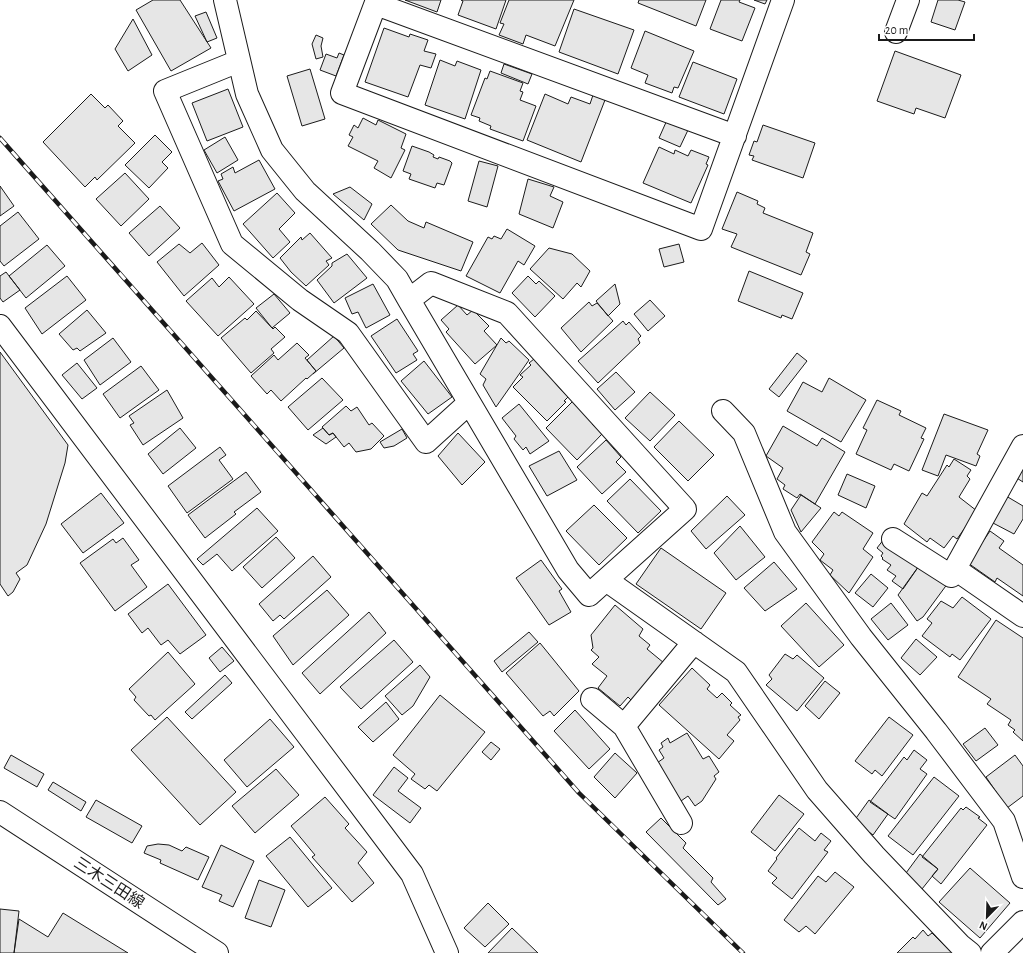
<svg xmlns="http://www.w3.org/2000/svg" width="1023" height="953" font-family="'Alegreya Sans','Noto Sans JP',sans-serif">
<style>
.building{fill:#e6e6e6;stroke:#1a1a1a}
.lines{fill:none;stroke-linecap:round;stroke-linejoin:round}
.minor-casing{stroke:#1a1a1a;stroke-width:24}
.primary-casing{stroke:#1a1a1a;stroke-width:24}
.minor{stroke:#fff;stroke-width:22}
.primary{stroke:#fff;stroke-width:22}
.rail-casing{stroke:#1a1a1a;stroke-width:4.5}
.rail{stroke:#fff;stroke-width:3;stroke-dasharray:9;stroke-linecap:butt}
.labels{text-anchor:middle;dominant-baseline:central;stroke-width:3;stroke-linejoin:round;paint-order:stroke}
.street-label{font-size:16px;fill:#1a1a1a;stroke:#fff}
</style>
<rect width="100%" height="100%" fill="#fff"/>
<path class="building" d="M153 0H180L211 48 171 71 136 10Z
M405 0H441L437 12Z
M461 0H506L496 29 458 15 463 1Z
M509 0H574L555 46 526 35 523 44 499 35 504 24 500 23Z
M639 0H706L696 26 638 3Z
M721 0H740L739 2 755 8 742 41 710 29Z
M754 0H767L765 4Z
M938 0H958L965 2 955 30 931 22Z
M574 9 634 30 618 74 559 52Z
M206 12 217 38 207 42 195 16Z
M133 19 152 55 128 71 115 49Z
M384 28 409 37 410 34 428 40 424 51 436 54 431 68 420 65 408 97 365 82Z
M645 31 694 51 678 88 674 87 672 93 645 83 648 75 631 68Z
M316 35 323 38 321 46 323 57 316 59 312 44Z
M895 51 961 75 945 118 916 108 914 114 877 101Z
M339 53 344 55 336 76 320 70 326 54 337 58Z
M440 60 455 66 457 61 481 70 465 119 425 105Z
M693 62 737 79 724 114 679 97Z
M504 64 532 74 528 84 501 73Z
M310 69 325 119 302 126 287 76Z
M490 71 523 83 520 91 523 92 520 100 536 106 523 141 490 129 491 126 479 121 480 118 471 115 485 78 487 79Z
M228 89 243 127 207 141 192 103Z
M91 94 105 108 108 105 123 121 118 126 135 143 97 180 95 177 85 187 43 142Z
M545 94 568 104 571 97 590 104 593 95 605 100 581 162 527 140Z
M363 118 376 125 378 120 406 134 401 148 405 150 391 178 374 168 378 161 348 146 353 137 349 135 354 125 358 128Z
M667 120 688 130 680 147 659 138Z
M763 125 815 143 803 178 752 160 754 156 749 155 754 141 757 142Z
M155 135 172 152 162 162 168 168 149 188 125 165Z
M225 137 238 160 217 173 204 150Z
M412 146 429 152 434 155 433 157 438 159 439 157 450 161 452 163 444 185 437 183 435 188 409 179 411 174 403 171Z
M659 147 674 154 675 150 688 156 691 150 709 157 706 164 708 165 691 203 643 183Z
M259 160 275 189 234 211 218 181 223 179 221 174 233 167 235 173Z
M479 161 498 166 487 207 468 201Z
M125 173 149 199 121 226 96 199Z
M528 179 554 187 550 196 563 202 553 228 519 214Z
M0 186 14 206 0 216Z
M350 187 372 204 364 220 333 194Z
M737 192 758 201 757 204 765 208 763 213 813 233 806 252 810 254 801 275 731 247 737 234 722 229Z
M277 193 295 213 279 229 290 242 273 258 243 224Z
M391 205 408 221 424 228 426 222 473 242 461 271 398 250 371 224Z
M160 206 180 228 149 256 129 233Z
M18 212 39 239 4 266 0 261V226Z
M507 229 535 246 524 265 518 261 500 293 466 276 488 237 492 239 494 236 501 239Z
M310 233 332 258 326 261 329 265 306 286 291 272 280 258 301 237 302 240Z
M202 243 219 265 184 296 157 262 179 244 190 253Z
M679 244 684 262 664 267 659 249Z
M47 245 65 266 26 298 9 276Z
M549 248 572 254 590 271 581 287 577 283 563 299 530 269Z
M347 254 367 278 334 303 317 280 332 266V263Z
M749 271 803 293 792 319 782 315 781 318 738 301Z
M6 272 20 290 3 302 0 298V276Z
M67 276 86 300 42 334 25 308Z
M528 276 536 284 539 281 555 296 535 317 512 293Z
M229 277 254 304 218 336 186 301 212 278 219 287Z
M373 284 390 315 366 328 358 312 352 314 345 298Z
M615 284 620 304 608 316 596 301Z
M274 294 290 313 272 328 256 308Z
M650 300 665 316 648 331 634 314Z
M589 302 592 306 597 303 613 321 581 352 561 328Z
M458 305 467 315 473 310 489 326 484 331 497 345 475 364 446 332 449 329 441 320Z
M87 310 106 333 80 351 77 348 73 350 59 334Z
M256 311 273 329 275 327 285 337 271 349 274 353 251 373 221 338 245 318 247 320Z
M397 319 418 351 413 354 417 360 396 373 371 336Z
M623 321 626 325 629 322 641 336 638 339 640 343 598 383 578 361Z
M334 336 344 348 313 374 316 371 307 360Z
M113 338 131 362 100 385 84 360Z
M501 338 506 343 509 341 529 360 496 407 483 385 486 379 480 374Z
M297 343 309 355 305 358 316 371 307 379 306 378 281 401 271 390 267 394 251 376 274 355 278 360Z
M0 352 68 445 65 463 46 524 27 565 16 573 20 579 13 592 8 596 0 584Z
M797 353 807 361 779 397 769 389Z
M534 359 556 382 555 383 568 397 564 401 566 402 547 421 513 387 523 377 520 375 531 365 529 363Z
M424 361 452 397 428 414 401 381Z
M77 363 97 388 82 399 62 375Z
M141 366 159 390 120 418 103 394Z
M616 372 635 392 615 410 597 389Z
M322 378 343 400 308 430 288 407Z
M829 378 866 400 841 442 787 411 803 382 822 392Z
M167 390 183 418 143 445 130 425 134 423 129 416Z
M650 392 675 415 650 441 625 418Z
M877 400 901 411 899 415 926 428 921 438 924 439 909 471 894 464 891 470 856 454 867 430 863 428Z
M573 401 594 422 592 424 602 434 577 460 546 428Z
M519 404 549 441 530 454 526 447 523 450 514 439 516 436 502 418Z
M346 406 351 411 357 407 369 425 372 423 384 436 371 449 356 452 349 443 344 447 333 433 329 435 322 427Z
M944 414 988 430 977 454 980 456 976 466 946 455 938 476 922 470Z
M679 421 714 455 688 481 654 447Z
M783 426 817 446 822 438 845 452 815 504 800 494 797 498 783 489 785 485 777 479 783 468 766 456Z
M180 428 196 448 163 474 148 454Z
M323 428 329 435 333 433 336 437 326 444 313 435Z
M402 429 407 438 394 446 384 448 380 442Z
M458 433 485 462 462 485 438 456Z
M606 440 621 457 616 462 626 472 602 494 577 467Z
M220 447 226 455 219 460 233 479 187 513 168 486Z
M559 451 577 480 547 496 529 466Z
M1023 458V482L1012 475Z
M954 459 971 470 967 476 970 479 959 497 977 511 957 539 953 536 944 548 930 538 927 542 904 524 922 493 927 496 947 465 949 467Z
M246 472 261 492 234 512 236 514 205 538 188 515Z
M847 474 875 486 866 508 838 495Z
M630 479 661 511 638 533 607 501Z
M101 493 124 523 83 553 61 524Z
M1001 493 1023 506V519L1014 534 993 523Z
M801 495 821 508 801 532 791 510Z
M727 496 745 515 706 549 691 531Z
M594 505 627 538 599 565 566 531Z
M257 508 278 531 232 571 217 554 203 565 197 559Z
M834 512 839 516 842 512 873 533 863 549 873 557 849 593 830 575 833 570 820 560 824 554 812 542Z
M740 526 765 557 736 580 714 553Z
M990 531 1004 541 999 548 1023 565V596L997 578 995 582 968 563Z
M276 537 295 558 262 588 243 567Z
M123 538 139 560 131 565 147 587 115 611 80 563 113 539 116 543Z
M884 539 921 563 903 589 892 581 896 576 887 570 891 565 882 559 883 558 881 556 883 553 877 548Z
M661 548 726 593 701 629 636 584Z
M313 556 331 577 284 619 280 615 273 621 259 604Z
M541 560 562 589 559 591 571 612 549 625 516 578Z
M774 562 797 589 765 611 744 588Z
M921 563 948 583 923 617 917 621 898 595Z
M871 574 888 588 873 607 855 593Z
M168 584 206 635 180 654 168 640 161 645 148 628 142 633 128 614Z
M327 590 349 615 293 665 273 636Z
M962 597 991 619 960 660 952 654 950 657 922 636 932 623 927 619 941 601 953 608Z
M806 603 844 645 819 667 781 626Z
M891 603 908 625 888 640 871 619Z
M615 605 643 629 639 636 650 645 647 649 664 663 632 701 628 697 620 706 598 688 607 676 592 664 599 657 591 650 593 648 591 635Z
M369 612 386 633 320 694 302 673Z
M996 620 1023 638V741L1013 732 1015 730 1008 725 1011 720 987 704 991 699 958 677Z
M529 632 538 642 502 672 494 661Z
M916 639 937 657 920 675 901 658Z
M394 640 413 662 361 709 340 687Z
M540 643 579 691 554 716 550 711 543 716 506 673Z
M222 647 234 661 220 672 209 658Z
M168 652 195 684 155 720 151 715 149 716 134 700 136 697 129 689Z
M785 654 793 659 797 655 824 678 797 711 766 685 772 679 769 675Z
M420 665 430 677 413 706 402 715 385 696Z
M692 668 710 685 707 689 717 698 722 693 732 703 730 705 741 715 738 717 740 720 727 735 734 741 719 759 659 705Z
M225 675 232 683 192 719 185 712Z
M825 681 840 693 819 719 805 706Z
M440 695 485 732 437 791 429 785 425 789 411 779 415 774 393 755Z
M386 702 399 719 373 742 358 727Z
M575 710 610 749 589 769 554 731Z
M167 717 236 792 200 825 131 750Z
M889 717 913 735 882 776 875 770 872 774 855 761Z
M270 719 294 747 247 787 224 760Z
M985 728 998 745 976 761 963 744Z
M687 733 703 759 709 756 719 772 714 776 716 779 702 801 695 806 688 796 681 801 657 763 664 758 659 750 663 747 661 743 668 738 670 743Z
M491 742 500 749 491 760 482 752Z
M914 750 927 760 920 769 927 774 895 819 870 802 904 757 907 760Z
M615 753 637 773 615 798 594 777Z
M11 755 44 774 37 787 4 768Z
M1015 755 1023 766V796L1007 808 986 777Z
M394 767 408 778 398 791 421 808 410 823 373 795Z
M276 769 299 795 255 833 232 806Z
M934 777 959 796 913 855 888 836Z
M53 782 86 802 81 811 48 790Z
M779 795 804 814 775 851 751 832Z
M325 797 349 824 345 828 367 852 358 863 374 883 352 902 312 857 315 855 291 826Z
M96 800 142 826 132 843 86 817Z
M869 800 888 814 873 835 854 821Z
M966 807 980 817 978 818 987 825 941 884 932 876 938 869 922 857 961 808 963 810Z
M661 818 686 843 683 848 713 878 711 882 726 899 718 905 646 832Z
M799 828 815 841 821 833 831 841 824 850 828 852 792 899 772 883 777 878 768 871 777 859 776 858Z
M290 837 332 888 308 907 266 856Z
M158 844 169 845 182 851 186 847 209 857 198 880 160 863 161 860 144 853 147 846Z
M221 845 254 861 233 907 219 901 222 895 202 887Z
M920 854 938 869 922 889 906 873Z
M970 868 1010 903 980 938 939 902Z
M835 872 854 887 815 934 806 926 799 932 784 920 818 876 826 882Z
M259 880 285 890 271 927 245 918Z
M488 903 509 924 485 947 464 928Z
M0 909 19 911 14 953H0Z
M63 913 128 953H14L19 919 48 937Z
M512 928 538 953H488Z
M923 930 928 936 932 933 952 953H897L913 937 915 939Z"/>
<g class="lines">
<defs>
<path id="minor" d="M225 0 247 94 272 150 305 191 370 251 397 279 409 300 568 570 589 595 685 509 507 313 431 283 409 300
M377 0 342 93 701 229 783 0
M376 4 735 136
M896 32 908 0
M239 61 165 91 232 244 300 300 348 333 426 442 469 403
M0 326 412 874 447 953
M723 411 744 433 785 532 861 637 936 731 1004 821 1023 877
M893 539 951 576 1023 446
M955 569 1023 616
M606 580 736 672 817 790 874 855 960 945 970 953
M592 699 624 726 681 823
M624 726 694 642
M992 953 1023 922"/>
<path id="primary" d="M0 812 217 953"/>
</defs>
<use href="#minor" class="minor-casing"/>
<use href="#primary" class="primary-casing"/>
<use href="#minor" class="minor"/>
<use href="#primary" class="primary"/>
<defs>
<path id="rail" d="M0 138 579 793 743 953"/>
</defs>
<use href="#rail" class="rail-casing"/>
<use href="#rail" class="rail"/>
</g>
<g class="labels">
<g class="street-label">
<text transform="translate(109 883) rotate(33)">三木三田線</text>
</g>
</g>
<g transform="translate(987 917) rotate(203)" stroke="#ffffff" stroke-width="3" paint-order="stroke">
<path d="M0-3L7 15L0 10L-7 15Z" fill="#1a1a1a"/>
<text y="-6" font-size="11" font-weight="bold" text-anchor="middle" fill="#1a1a1a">N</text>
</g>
<path d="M879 34v6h95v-6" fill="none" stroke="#1a1a1a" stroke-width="2"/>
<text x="885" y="34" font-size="12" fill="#1a1a1a" stroke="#ffffff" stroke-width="3" paint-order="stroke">20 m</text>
</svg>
